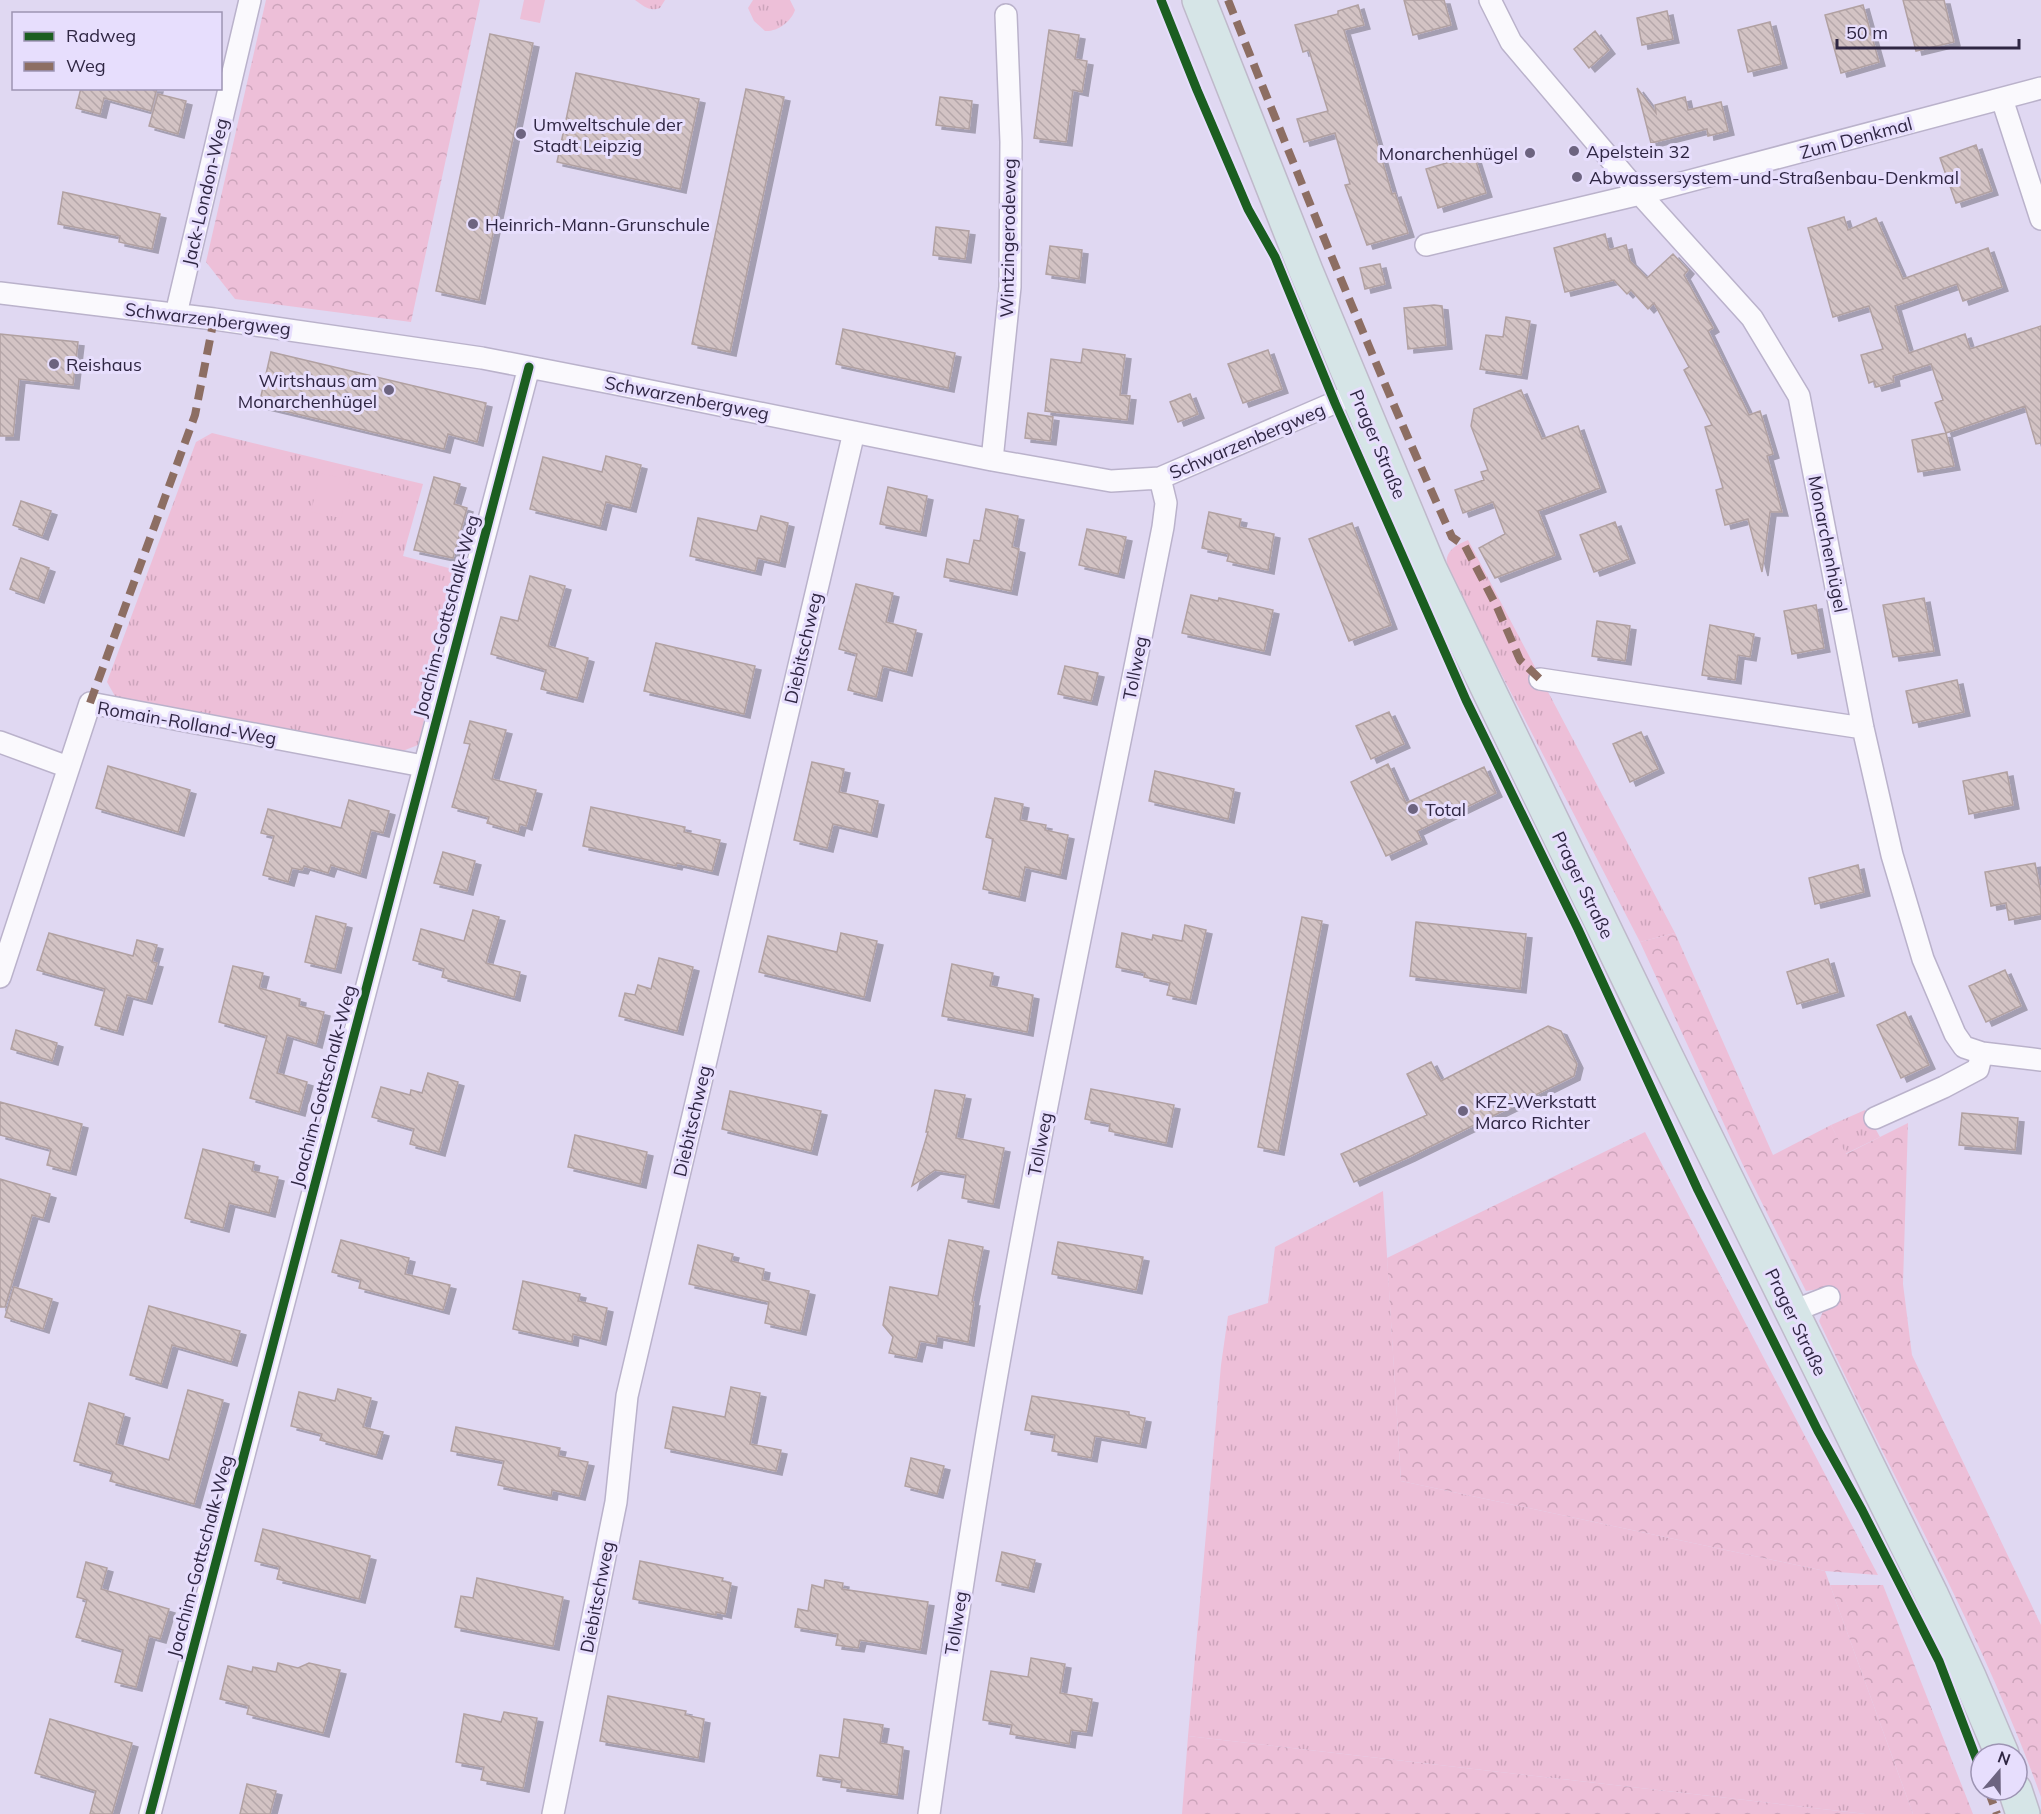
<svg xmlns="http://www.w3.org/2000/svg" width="2041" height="1814" font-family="Mulish,sans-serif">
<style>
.grass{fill:url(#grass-tufts)}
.forest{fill:url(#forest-crowns)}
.garden{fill:#edbfd8}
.building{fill:url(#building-back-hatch);stroke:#b1a1a2;stroke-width:1.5;filter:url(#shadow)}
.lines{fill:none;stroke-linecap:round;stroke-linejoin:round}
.street-casing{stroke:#bab2cb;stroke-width:24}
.primary-casing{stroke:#bfb9ca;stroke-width:36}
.street{stroke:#faf9fd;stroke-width:21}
.primary{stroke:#d6e5e7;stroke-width:33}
.quiet{stroke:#8d6e63;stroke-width:8;stroke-dasharray:15 8;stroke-linecap:butt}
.cycleway-casing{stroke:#e7defd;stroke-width:13}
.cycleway{stroke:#1b5e20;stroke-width:9}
.poi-dot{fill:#6d6480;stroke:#e7defd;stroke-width:2}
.labels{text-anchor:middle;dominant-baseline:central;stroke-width:6;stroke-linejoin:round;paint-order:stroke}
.poi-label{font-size:18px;fill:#2f2643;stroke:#e7defd;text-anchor:start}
.street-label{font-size:18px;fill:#2f2643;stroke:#e7defd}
</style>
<defs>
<pattern id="grass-tufts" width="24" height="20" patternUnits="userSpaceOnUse" patternTransform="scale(1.5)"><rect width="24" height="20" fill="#edbfd8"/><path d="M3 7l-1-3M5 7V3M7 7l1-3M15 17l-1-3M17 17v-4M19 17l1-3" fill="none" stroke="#cca4bb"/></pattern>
<pattern id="forest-crowns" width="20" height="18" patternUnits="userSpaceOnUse" patternTransform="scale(1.5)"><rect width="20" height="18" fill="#edbfd8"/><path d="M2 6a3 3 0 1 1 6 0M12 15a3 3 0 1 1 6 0" fill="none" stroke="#cca4bb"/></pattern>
<pattern id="building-back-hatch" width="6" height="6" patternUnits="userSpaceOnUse" patternTransform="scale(1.5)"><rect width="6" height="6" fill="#d3c3c4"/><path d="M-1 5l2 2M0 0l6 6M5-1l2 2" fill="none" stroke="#b5a7aa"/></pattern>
<filter id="shadow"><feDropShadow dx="6" dy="4" stdDeviation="0" flood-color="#0004"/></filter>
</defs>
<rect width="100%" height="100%" fill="#e0d8f2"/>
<path class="grass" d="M635 0H665L660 8C649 12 644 6 635 0Z
M753 0H790L795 10C791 22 777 32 765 31L754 21 748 8Z
M212 433 423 484 403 556 460 571 418 745 400 752 116 698 107 682 196 442Z
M1468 540 1675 933 1640 942 1449 573C1442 554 1451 547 1468 540Z
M1865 1110 1880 1137 1845 1154 1831 1125Z
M1383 1191 1401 1481 1825 1571 1913 1814H1866L1188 1736 1221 1365 1228 1316 1268 1303 1275 1247Z"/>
<path class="forest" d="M266 0H480L411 322 235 299 206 262Z
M1675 933 1773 1155 1831 1125 1846 1154 1908 1123 1903 1284 1912 1355 2041 1625V1797C1982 1632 1893 1480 1819 1321L1824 1309 1826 1288 1806 1291 1742 1163 1640 942Z
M1645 1132 1878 1575 1825 1571 1401 1481 1387 1258Z
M1830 1585H1883L1973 1814H1913Z
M1188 1736 1866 1814H1182Z"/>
<path class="garden" d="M524 0H545L540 23 520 19Z
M320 473 350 480 341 518 311 512Z"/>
<path class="building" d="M1404 0H1444L1451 25 1413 35Z
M1903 0H1944L1954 42 1916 51Z
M1358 5 1364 25 1344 30 1392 194 1395 193 1408 233 1367 245 1345 185 1350 184 1335 133 1304 142 1297 119 1328 111 1309 50 1303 52 1295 25 1338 14V11Z
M1863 5 1879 62 1841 73 1825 15Z
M1667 11 1673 39 1642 45 1637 18Z
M1770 22 1781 64 1748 72 1738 30Z
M1049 30 1079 35 1075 59 1087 61 1082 92 1073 90 1066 142 1034 138Z
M1595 31 1609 50 1589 68 1574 49Z
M490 34 533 43 479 300 436 291Z
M576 73 699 99 680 189 557 162Z
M81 88H157L151 111 104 98 100 114 76 108Z
M1637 88 1656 113 1655 105 1685 97 1688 110 1721 102 1728 131 1708 136 1707 129 1651 143Z
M746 89 784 97 730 352 692 344Z
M158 94 186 101 178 134 149 126Z
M940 97 972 101 969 129 936 125Z
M1976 145 1992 191 1956 203 1940 158Z
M1474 155 1486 193 1438 208 1426 169Z
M63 192 160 214 152 249 119 242 120 236 58 224Z
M1844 217 1848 230 1876 218 1903 279 1988 248 2002 287 1963 301 1957 284 1895 306 1909 353 1965 334 1970 349 2041 326V443L2036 444 2025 406 1946 433 1935 403 1943 400 1931 364 1893 376 1894 382 1876 387 1874 381 1869 383 1861 355 1883 349 1869 306 1833 317 1808 228Z
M936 227 969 231 965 259 933 255Z
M1605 234 1609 250 1626 245 1630 261 1647 278 1673 254 1688 270 1684 275 1713 328 1708 331 1749 415 1760 411 1773 454 1767 456 1782 512H1770L1762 572 1748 519 1725 525 1716 490 1723 488 1705 427 1712 425 1684 370 1689 367 1654 303 1648 309 1631 290 1627 294 1614 280 1565 292 1554 248Z
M1050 246 1082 250 1079 279 1046 274Z
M1380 264 1385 284 1365 289 1360 268Z
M1434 305 1442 306 1446 345 1408 349 1404 308Z
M1506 317 1530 321 1521 375 1480 369 1486 335 1503 337Z
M843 329 955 353 948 388 836 364Z
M0 334 78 342 73 385 19 379 13 436H0Z
M1083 349 1125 355 1120 395 1130 396 1127 420 1045 411 1051 359 1081 363Z
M1268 350 1282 389 1243 403 1228 364Z
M271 352 486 403 477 442 448 434 444 449 259 405Z
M1521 390 1542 439 1578 426 1600 488 1538 511 1555 555 1495 578 1479 548 1505 534 1493 502 1463 513 1455 490 1484 480 1481 472 1488 470 1471 426 1474 409Z
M1190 394 1198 414 1178 422 1170 402Z
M1028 413 1053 417 1050 441 1025 438Z
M1946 433 1954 466 1918 472 1912 440Z
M606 456 641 465 630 508 606 502 600 526 530 509 543 457 602 472Z
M434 477 460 484 454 504 467 508 453 558 414 550Z
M888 487 927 496 920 532 880 524Z
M21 501 51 511 42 536 13 525Z
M986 509 1018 516 1012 547 1019 549 1011 591 944 577 947 559 969 564 974 540 980 541Z
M1209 512 1241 519 1239 527 1274 534 1268 570 1227 561 1229 554 1202 548Z
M761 516 788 523 779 563 758 558 755 571 690 556 698 518 757 531Z
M1615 522 1629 559 1594 572 1580 535Z
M1352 523 1391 625 1349 641 1309 539Z
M1087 529 1126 537 1118 574 1079 565Z
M21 558 49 568 38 599 10 589Z
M530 576 565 586 548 646 588 658 577 698 541 689 546 670 491 654 501 617 518 621Z
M856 584 893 593 886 622 916 630 906 672 883 666 876 697 848 690 857 654 839 649Z
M1191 595 1218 601 1219 598 1273 610 1264 651 1182 633Z
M1924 598 1934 651 1893 657 1883 605Z
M1816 605 1824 648 1792 654 1784 611Z
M1597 621 1630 626 1625 661 1592 656Z
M1710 625 1754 634 1750 657 1738 655 1735 680 1702 675Z
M656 643 755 666 744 714 644 691Z
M1065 666 1098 673 1091 701 1058 694Z
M1957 680 1964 712 1913 723 1906 691Z
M1389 712 1404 744 1371 759 1356 726Z
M470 721 506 730 492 779 536 790 526 826 520 824 518 832 487 823 489 817 452 807 470 744 464 743Z
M1641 732 1658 769 1630 782 1613 744Z
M812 762 844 769 839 792 878 801 871 833 833 824 827 848 794 840Z
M1388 764 1406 803 1484 767 1496 793 1417 831 1421 840 1386 856 1351 782Z
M108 766 190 790 178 832 96 808Z
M1155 771 1234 789 1228 819 1149 801Z
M2007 772 2013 805 1969 814 1963 781Z
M995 798 1023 804 1020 820 1046 825 1045 830 1068 835 1060 875 1025 867 1019 897 983 889 993 839 986 837Z
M349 800 389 811 383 833 371 830 360 874 331 865 328 873 304 866 302 870 292 868 288 882 263 875 274 836 261 833 268 809 341 828Z
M591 807 685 827 684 832 720 840 712 871 677 863 676 866 583 846Z
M443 852 475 861 467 891 434 883Z
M2035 863 2041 894V914L2009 920 2006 903 1991 906 1985 872Z
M1858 865 1864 892 1815 904 1809 878Z
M473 910 499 917 486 963 520 972 514 997 442 977 444 969 413 960 421 929 464 941Z
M316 916 346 924 335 969 305 962Z
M1302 917 1322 921 1278 1151 1258 1147Z
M1416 922 1526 934 1520 989 1410 976Z
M1185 925 1206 930 1190 1000 1167 995 1170 983 1144 977 1145 973 1116 967 1122 933 1152 940 1153 935 1182 941Z
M49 933 133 956 137 940 157 945 152 962 157 963 146 1000 127 995 117 1031 95 1025 105 989 37 970Z
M841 933 877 941 864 997 759 972 768 936 837 952Z
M659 958 693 967 677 1031 619 1016 625 993 635 995 638 985 651 989Z
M1828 959 1838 992 1797 1004 1787 972Z
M952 964 993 973 990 986 1033 995 1027 1032 942 1016Z
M233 966 263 973 259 988 300 999 299 1006 324 1012 316 1044 287 1035 277 1073 307 1082 299 1112 250 1098 267 1036 219 1022Z
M2005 970 2021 1006 1986 1022 1969 986Z
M1905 1012 1929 1065 1901 1078 1877 1025Z
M1548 1026 1561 1031 1577 1064 1574 1076 1409 1157 1354 1182 1341 1154 1427 1115 1407 1074 1431 1062 1441 1081Z
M16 1030 57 1043 52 1061 11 1049Z
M428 1073 458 1082 439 1152 410 1144 414 1129 372 1117 381 1087 410 1095 411 1090 422 1093Z
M1091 1089 1174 1105 1166 1143 1109 1131 1110 1124 1085 1119Z
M935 1090 965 1095 956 1138 1004 1148 993 1204 962 1198 966 1175 935 1170 912 1186 928 1132H926Z
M730 1091 821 1111 811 1151 722 1129Z
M0 1102 82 1124 70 1171 47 1165 51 1149 0 1135Z
M1962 1113 2018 1118 2015 1150 1959 1145Z
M575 1135 647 1152 640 1184 568 1167Z
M203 1149 254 1162 252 1171 278 1177 269 1213 229 1203 223 1228 185 1218Z
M0 1179 50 1194 43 1218 32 1215 5 1307H0Z
M341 1240 409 1258 405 1274 450 1285 443 1310 359 1288 361 1280 332 1272Z
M949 1240 983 1247 972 1302H974L968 1342 937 1336 936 1344 920 1341 916 1358 889 1353 893 1337 883 1325 890 1287 938 1296Z
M1058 1242 1143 1257 1136 1290 1052 1274Z
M698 1245 733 1254 731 1261 764 1269 762 1280 809 1291 800 1331 765 1323 769 1302 689 1284Z
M523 1281 580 1294 578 1301 607 1308 600 1341 573 1334 572 1342 513 1329Z
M14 1287 52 1299 43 1329 5 1317Z
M149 1306 240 1331 231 1362 172 1345 161 1384 130 1375Z
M731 1387 760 1393 750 1444 781 1450 776 1471 665 1448 673 1407 725 1417Z
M338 1389 371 1398 363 1427 383 1432 376 1455 320 1440 322 1434 291 1426 299 1392 335 1401Z
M188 1390 223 1400 194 1504 110 1481 113 1472 74 1461 89 1403 124 1414 116 1444 169 1460Z
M1032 1396 1129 1412V1415L1145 1418 1140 1444 1095 1436 1091 1458 1052 1451 1055 1435 1025 1430Z
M456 1427 560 1448 558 1456 588 1462 579 1496 552 1490 551 1496 498 1485 504 1461 451 1451Z
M911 1458 944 1466 937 1494 905 1486Z
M263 1529 370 1556 359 1599 277 1579 280 1567 255 1561Z
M1002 1552 1035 1560 1028 1588 996 1581Z
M640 1561 723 1578 722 1581 731 1583 725 1614 716 1612V1615L633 1599Z
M86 1562 107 1568 101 1589 169 1609 160 1639 149 1636 136 1687 115 1682 123 1650 76 1637 87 1600 77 1597Z
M477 1578 563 1597 553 1646 455 1627 461 1596 473 1598Z
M825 1580 843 1583 842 1589 928 1602 920 1650 860 1640 858 1648 836 1645 838 1634 795 1627 798 1609 808 1611 812 1585 824 1588Z
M1031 1658 1065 1664 1060 1693 1092 1699 1086 1732 1071 1730 1069 1744 1010 1734 1012 1725 983 1720 991 1671 1028 1677Z
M278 1663 298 1668 309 1663 340 1670 323 1733 247 1714 249 1706 220 1699 228 1666 252 1672 253 1667 276 1672Z
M608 1696 686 1711 685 1715 704 1719 698 1758 600 1741Z
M504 1712 537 1718 523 1788 481 1780 484 1767 456 1762 464 1714 501 1722Z
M50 1719 132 1743 112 1814H90L96 1791 35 1773Z
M844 1719 883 1725 880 1743 903 1747 897 1795 841 1787 842 1780 817 1776 820 1755 839 1758Z
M247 1784 276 1791 270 1814H240Z"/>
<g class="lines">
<defs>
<path id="street" d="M1490 0 1511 42 1640 194 1752 318 1799 396 1863 728 1892 855 1923 959 1955 1034 1964 1047 1982 1053 2041 1060
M2002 99 2041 219
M1426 245 1640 194 2041 88
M0 293 214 319 482 358 611 383 992 460 1111 481 1160 478 1357 393
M176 314 250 0
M992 460 1010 287 1011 142 1006 15
M1540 679 1863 728
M0 742 68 767
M0 977 90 703 423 766
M1875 1118 1944 1087 1978 1069 1982 1053
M1791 1312 1829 1297
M150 1814 529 367
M553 1814 616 1502 627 1396 854 432
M929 1814C951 1658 974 1502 1002 1346 1051 1072 1109 800 1163 527L1166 503 1160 478"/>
<path id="primary" d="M1199 0 1306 271 1430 569 1667 1058 1931 1594 1970 1679 2002 1754
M2015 1790 2023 1814"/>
</defs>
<use href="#street" class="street-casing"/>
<use href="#primary" class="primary-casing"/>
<use href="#street" class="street"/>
<use href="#primary" class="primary"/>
<path class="quiet" d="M1228 0C1300 180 1372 360 1452 537L1465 546 1497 607 1520 660 1540 679
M90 703 195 415 214 319
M1988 1790 1997 1814"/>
<defs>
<path id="cycleway" d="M1161 0 1197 90 1248 209 1275 257 1335 403 1466 700 1578 929 1698 1190 1818 1431 1862 1510 1939 1661 1981 1771
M150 1814 529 367"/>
</defs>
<use href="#cycleway" class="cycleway-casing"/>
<use href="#cycleway" class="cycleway"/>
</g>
<g class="poi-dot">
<circle cx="521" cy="134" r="6"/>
<circle cx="1574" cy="151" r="6"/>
<circle cx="1530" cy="153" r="6"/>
<circle cx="1577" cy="177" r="6"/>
<circle cx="473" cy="224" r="6"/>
<circle cx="54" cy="364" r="6"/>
<circle cx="389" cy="390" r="6"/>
<circle cx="1413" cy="809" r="6"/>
<circle cx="1463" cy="1111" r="6"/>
</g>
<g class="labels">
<g class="poi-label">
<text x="533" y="124">Umweltschule der<tspan x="533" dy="21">Stadt Leipzig</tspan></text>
<text x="1586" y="151">Apelstein 32</text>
<text x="1518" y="153" text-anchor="end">Monarchenhügel</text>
<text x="1589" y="177">Abwassersystem-und-Straßenbau-Denkmal</text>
<text x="485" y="224">Heinrich-Mann-Grunschule</text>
<text x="66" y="364">Reishaus</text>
<text x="377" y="380" text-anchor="end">Wirtshaus am<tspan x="377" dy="21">Monarchenhügel</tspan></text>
<text x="1425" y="809">Total</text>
<text x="1475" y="1101">KFZ-Werkstatt<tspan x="1475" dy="21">Marco Richter</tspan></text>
</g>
<g class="street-label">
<text transform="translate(1856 138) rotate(-15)">Zum Denkmal</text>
<text transform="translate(205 192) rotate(-77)">Jack-London-Weg</text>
<text transform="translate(1008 238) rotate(-89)">Wintzingerodeweg</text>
<text transform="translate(208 319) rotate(7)">Schwarzenbergweg</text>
<text transform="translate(687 398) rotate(11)">Schwarzenbergweg</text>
<text transform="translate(1247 441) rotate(-23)">Schwarzenbergweg</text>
<text transform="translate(1378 444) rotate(67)">Prager Straße</text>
<text transform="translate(1828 544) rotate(79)">Monarchenhügel</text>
<text transform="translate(446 616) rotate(-75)">Joachim-Gottschalk-Weg</text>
<text transform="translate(803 648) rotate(-77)">Diebitschweg</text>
<text transform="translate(1135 668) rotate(-79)">Tollweg</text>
<text transform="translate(187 723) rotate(10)">Romain-Rolland-Weg</text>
<text transform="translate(1583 885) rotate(64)">Prager Straße</text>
<text transform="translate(323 1086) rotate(-75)">Joachim-Gottschalk-Weg</text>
<text transform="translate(692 1121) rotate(-77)">Diebitschweg</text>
<text transform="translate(1040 1144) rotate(-79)">Tollweg</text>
<text transform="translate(1796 1322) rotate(64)">Prager Straße</text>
<text transform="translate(200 1556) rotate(-75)">Joachim-Gottschalk-Weg</text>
<text transform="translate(597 1597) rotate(-79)">Diebitschweg</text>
<text transform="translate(956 1623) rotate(-81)">Tollweg</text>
</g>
</g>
<rect x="12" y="12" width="210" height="78" fill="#e7defd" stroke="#9d94b3" stroke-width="1.5"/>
<rect x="24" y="32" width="30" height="9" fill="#1b5e20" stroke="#9d94b3" stroke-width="1.5"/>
<text x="66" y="42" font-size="18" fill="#2f2643">Radweg</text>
<rect x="24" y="62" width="30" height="9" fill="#8d6e63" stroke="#9d94b3" stroke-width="1.5"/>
<text x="66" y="72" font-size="18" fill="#2f2643">Weg</text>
<g transform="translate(1999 1772) rotate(20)"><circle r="28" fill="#e7defd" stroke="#9d94b3" stroke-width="1.5"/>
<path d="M0-4.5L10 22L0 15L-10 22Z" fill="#6d6480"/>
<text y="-9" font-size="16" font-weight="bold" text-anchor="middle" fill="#2f2643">N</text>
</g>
<path d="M1837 39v9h182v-9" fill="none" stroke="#2f2643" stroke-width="3"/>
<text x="1846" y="39" font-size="18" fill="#2f2643" stroke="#e7defd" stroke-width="4.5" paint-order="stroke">50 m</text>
</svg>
